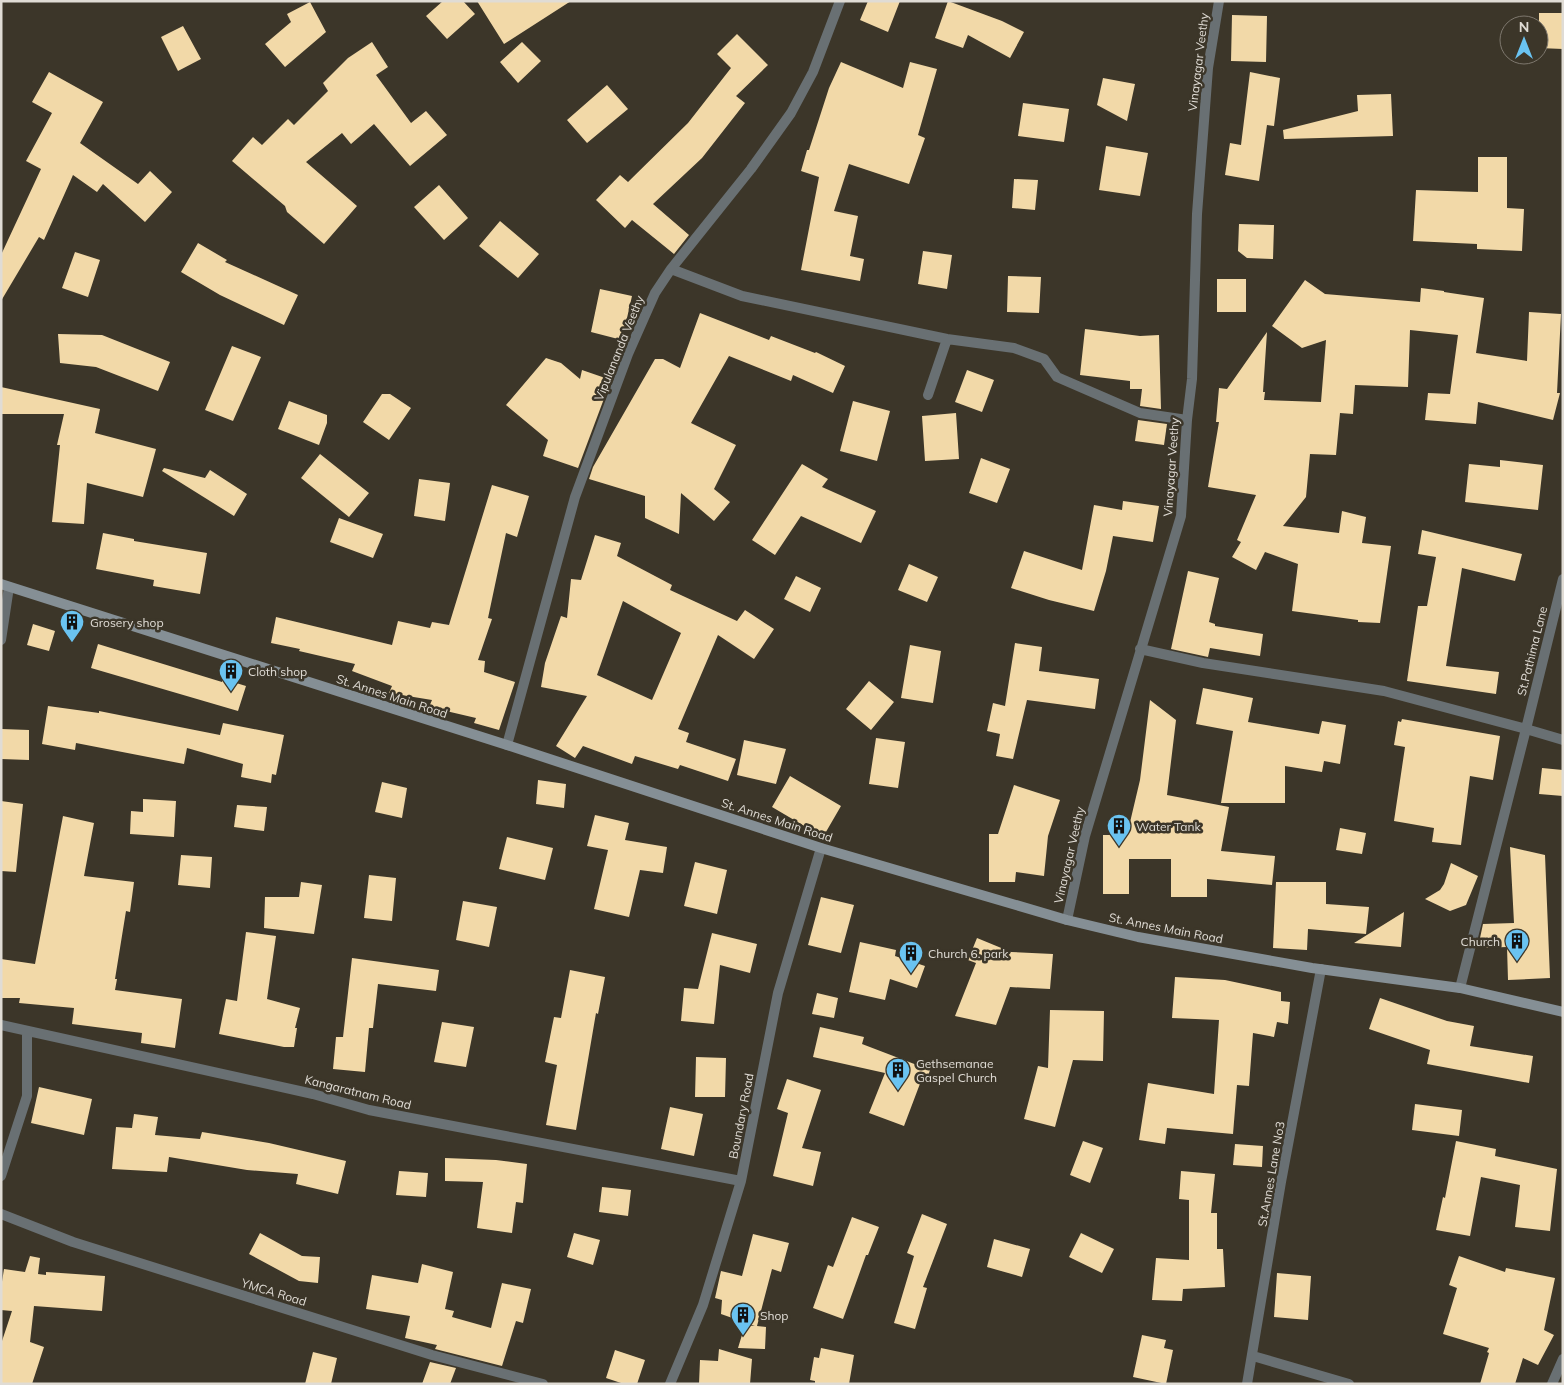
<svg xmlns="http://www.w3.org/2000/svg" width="1564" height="1385" font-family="Mulish,sans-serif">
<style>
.building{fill:#f2d9a8;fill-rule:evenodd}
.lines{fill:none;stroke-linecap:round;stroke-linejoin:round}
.street{stroke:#697073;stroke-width:10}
.secondary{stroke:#858f95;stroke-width:10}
.labels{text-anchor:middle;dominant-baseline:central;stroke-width:5;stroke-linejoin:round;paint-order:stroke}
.street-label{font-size:12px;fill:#e0dcd5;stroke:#3c3629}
.poi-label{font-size:12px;fill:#e0dcd5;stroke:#3c3629;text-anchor:start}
</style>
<rect width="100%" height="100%" fill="#3c3629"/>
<path class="building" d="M443 1H463L475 14 447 39 426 16Z
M477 1H571L504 44Z
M868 1H900L888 32 860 20Z
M948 1 1002 21 1024 32 1010 58 968 35 963 48 935 38Z
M310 2 326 32 285 67 265 44 291 22 287 14Z
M1539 13H1563V49L1539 48Z
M1232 15 1267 16 1266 62 1231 61Z
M183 26 201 59 178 71 161 37Z
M737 34 768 65 736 96 745 103 702 158 653 204 689 235 674 254 632 220 625 228 596 200 620 175 628 182 688 123 731 68 717 54Z
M372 42 388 67 376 75 411 123 426 111 447 135 410 166 374 124 351 144 342 133 306 162 357 206 324 244 287 212 285 206 232 161 253 137 262 145 288 119 294 125 328 91 323 83 348 58Z
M522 42 541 61 518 83 500 62Z
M841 62 903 88 910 62 937 69 918 135 925 138 909 184 849 164 834 211 858 216 850 256 864 259 860 281 801 270 819 177 801 171 807 150H809L829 88Z
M49 72 103 102 80 143 138 184 150 171 172 192 145 222 103 184 97 192 73 175 44 240 39 237 1 301V255L41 169 26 161 52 113 32 102Z
M1250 72 1280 78 1274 126 1267 125 1259 181 1225 175 1230 143 1241 145Z
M1103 78 1135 84 1127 121 1097 105Z
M607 85 628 109 587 143 567 120Z
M1391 94 1393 136 1284 139 1283 130 1358 111 1357 95Z
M1023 103 1069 109 1064 142 1018 136Z
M1106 146 1148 153 1140 196 1099 190Z
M1478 157H1507V208L1524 209 1522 251 1477 249V244L1413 241 1416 190 1478 192Z
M1014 179 1038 180 1035 210 1012 208Z
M439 185 468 218 444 240 414 207Z
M500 221 539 254 518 278 479 246Z
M1239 224 1274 225 1273 259 1247 258 1238 251Z
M198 243 227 260 225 262 298 295 284 325 220 295 181 272Z
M923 251 952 255 947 289 918 284Z
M75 252 100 260 88 297 62 288Z
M1008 276 1041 277 1039 313 1007 312Z
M1217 279H1246V312H1217Z
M1305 280 1325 294 1420 302 1421 288 1444 291V292L1484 298 1476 353 1527 361 1529 312 1561 314 1557 393H1560L1553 420 1478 402 1476 424 1425 420 1428 393 1450 394 1458 335 1410 330 1408 387 1355 385 1353 414 1340 413 1336 455 1310 454 1306 497 1283 526 1339 533 1342 511 1366 517 1362 543 1391 546 1380 623 1358 622V620L1292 611 1298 564 1265 552 1256 570 1232 557 1241 542 1237 540 1256 495 1208 487 1219 422H1216L1219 388 1227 389 1267 332 1263 392H1265L1264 400 1321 402 1326 340 1302 348 1272 326Z
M600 289 632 296 622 340 591 332Z
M700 313 769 340 771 336 815 353 816 352 845 366 833 393 793 375 791 381 729 356 691 423 736 445 714 489 730 502 714 521 681 493 679 534 645 518V496L589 479 593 467 655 359H663L680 368Z
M1085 329 1140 336 1159 335 1161 409 1140 406 1142 389H1130V381L1080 375Z
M58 334 102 335 170 362 158 391 96 367 60 363Z
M232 346 261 357 233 421 205 410Z
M546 358 561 363 580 379 582 370 611 380 578 468 543 456 548 440 506 405Z
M967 370 994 380 982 412 955 402Z
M1 387 100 409 95 433 156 449 143 497 87 483 84 524 52 522 60 445H57L64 414H1Z
M382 394H390L411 408 389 440 363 422Z
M289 401 327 415V423L319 445 278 429Z
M853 401 890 411 877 461 840 451Z
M956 413 959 459 925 461 922 416Z
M1138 420 1167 424 1164 445 1135 441Z
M320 454 369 493 349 517 301 478Z
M981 458 1010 469 997 503 969 493Z
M1500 460 1543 465 1538 510 1465 502 1469 464 1500 467Z
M802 464 828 479 822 487 876 511 861 543 801 516 775 555 752 540Z
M164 468 205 478 210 470 247 494 234 516 162 471Z
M419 479 450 483 445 521 414 516Z
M492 485 529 496 517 537 506 533 488 618 492 619 478 660 485 661 484 672 515 682 499 730 474 723 476 718 429 707 432 700 389 693 392 686 352 671 355 664 299 651 300 649 271 643 276 617 392 645 398 621 430 628 432 622 449 625Z
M1123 501 1159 506 1153 542 1113 536 1106 571 1094 611 1049 600 1011 588 1024 551 1082 570 1094 505 1122 510Z
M339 518 383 534 373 558 330 542Z
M1422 530 1522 554 1515 581 1462 568 1446 666 1499 672 1496 694 1407 681 1418 606H1427L1436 557 1418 554Z
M103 533 134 539V541L207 553 200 594 153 586 154 580 96 569Z
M595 535 621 543 617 556 672 585 670 590 737 621 745 610 774 629 754 659 718 635 678 729 689 733 686 742 736 759 728 781 680 765 678 769 635 756 632 764 583 746 575 758 556 746 587 696 541 687 545 663 561 616 567 618 571 579 581 580ZM623 601 681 633 652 700 597 675Z
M909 564 938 577 927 602 898 590Z
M1188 571 1219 578 1209 622 1215 624V626L1263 634 1260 656 1210 648 1208 657 1171 649Z
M796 576 821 588 810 612 784 599Z
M33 624 55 631 49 651 27 645Z
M1015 643 1042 647 1039 671 1099 679 1095 709 1027 700 1013 759 996 756 1000 734 987 731 993 703 1005 706Z
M98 644 222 682 223 679 246 686 238 711 91 668Z
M910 645 941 651 933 703 901 698Z
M869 681 894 702 871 730 846 709Z
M1203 688 1253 698 1248 722 1319 734 1322 721 1346 725 1340 764 1324 761 1322 772 1285 766V803H1221L1233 731 1196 724Z
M1150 700 1176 720 1167 795 1229 807 1221 851 1275 856 1272 885 1207 879V897H1171V859H1129V894H1103V835H1127L1140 780Z
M48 706 99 713V711L220 735 223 723 284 735 276 775 272 774 271 783 241 777 243 764 187 748 184 764 76 743 75 750 42 744Z
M1402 719 1500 736 1493 780 1470 776 1461 845 1432 842 1434 828 1394 821 1405 747 1394 745 1398 721 1401 722Z
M1 729 29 730V760L1 759Z
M876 738 905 742 898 788 869 784Z
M744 740 786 749 776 784 737 775Z
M1542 768 1563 770V796L1539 794Z
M790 776 841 806 823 837 772 807Z
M538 780 566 784 564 808 536 804Z
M382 782 407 788 402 818 375 812Z
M1014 785 1060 800 1048 836 1044 876 1016 872 1015 882H989V834H998Z
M143 799 176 801 174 837 130 834 131 811 143 812Z
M1 801 23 804 16 872 1 871Z
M237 805 267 807 264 831 234 827Z
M595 815 629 823 625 840 667 847 663 873 640 870 629 917 594 909 608 850 587 846Z
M63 816 94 823 84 876 134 882 130 912 126 911 115 979H117L115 990 182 999 175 1048 141 1043 142 1033 72 1024 74 1008 19 1003 20 998H1V959L35 964Z
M1340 828 1366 833 1362 854 1336 850Z
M507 837 553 848 545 880 499 869Z
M1510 847 1545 855 1550 978 1508 980 1507 947 1480 948V938L1483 924 1514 923Z
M181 855 212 857 210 888 178 885Z
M695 862 727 870 717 914 684 906Z
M1451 863 1478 876 1466 905 1450 911 1425 899 1440 890 1444 884Z
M369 875 396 878 392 921 364 918Z
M301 882 322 885 314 934 264 928 265 897H299Z
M1276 882H1326V904L1369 907 1366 934 1308 929 1307 950 1273 948Z
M821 897 854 905 841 953 808 945Z
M463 901 497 907 489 947 456 940Z
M1404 912 1401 947 1354 943Z
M246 932 276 936 267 999 300 1008 295 1028H297L294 1047H284L219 1034 226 999 237 1001Z
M712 933 757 944 750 973 720 965 714 1024 681 1021 684 988 698 989Z
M977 938 1011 952 1053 954 1050 989 1010 987 996 1025 955 1016 976 963 968 960Z
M860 942 896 950 895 956 925 966 917 988 890 979 885 1000 849 992Z
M352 958 439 970 436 991 378 984 373 1028H369L365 1072 333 1069 336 1037H343Z
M570 970 605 977 598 1014 596 1013 576 1130 546 1125 557 1065 545 1062 554 1017 561 1018Z
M1175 977 1225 980 1281 992V1001L1290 1002 1288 1024 1277 1022 1274 1037 1253 1033 1249 1086 1237 1085 1233 1134 1167 1128 1165 1144 1139 1140 1148 1083 1214 1094 1219 1020 1172 1018Z
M817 993 838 998 834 1018 812 1014Z
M1380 998 1447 1021 1474 1026 1470 1046 1533 1056 1529 1083 1427 1064 1430 1050 1369 1029Z
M1050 1010 1104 1011 1103 1061 1073 1060 1055 1127 1024 1119 1038 1066 1048 1068Z
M442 1022 474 1027 466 1067 434 1062Z
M820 1027 864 1037 862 1044 930 1070 926 1082 921 1081 904 1126 869 1113 885 1073 813 1057Z
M696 1057 726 1058 725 1097H695Z
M787 1079 821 1090 802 1148 821 1152 813 1186 773 1176 788 1113 777 1109Z
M39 1087 92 1099 84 1135 31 1123Z
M1415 1104 1462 1110 1459 1136 1412 1130Z
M670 1107 703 1114 694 1156 661 1149Z
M134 1114 158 1117 155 1135 200 1139 202 1132 269 1143 346 1161 338 1194 296 1184 298 1174 247 1170 169 1157 167 1172 112 1169 116 1127 132 1128Z
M1083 1141 1103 1148 1090 1183 1070 1175Z
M1456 1141 1496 1149 1495 1156 1557 1169 1550 1231 1515 1227 1520 1185 1481 1177 1470 1236 1436 1230 1443 1197 1445 1198Z
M1235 1144 1263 1146 1262 1167 1233 1165Z
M445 1158 496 1160 527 1164 523 1203 516 1202 512 1233 477 1228 483 1182 445 1181Z
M399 1171 428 1173 426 1197 396 1195Z
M1181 1171 1215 1174 1211 1213H1217V1249H1223L1225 1287 1183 1289 1182 1301 1152 1300 1156 1258 1189 1260V1200L1179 1199Z
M602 1187 631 1190 628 1216 599 1212Z
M922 1214 947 1224 923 1287 927 1288 915 1329 894 1323 914 1256 907 1253Z
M852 1217 879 1227 868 1255H866L843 1319 813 1308 828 1265 833 1267Z
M260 1233 302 1256 320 1257 318 1283 299 1281 249 1254Z
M574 1233 600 1240 593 1265 567 1257Z
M1081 1233 1114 1249 1102 1273 1069 1257Z
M753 1234 789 1243 781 1272 772 1269 757 1326 766 1327 765 1349 738 1348 745 1325 755 1326 721 1314 722 1300 715 1298 721 1271 742 1276Z
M994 1239 1030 1249 1022 1277 987 1267Z
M30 1256 40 1258 38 1274 46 1275V1272L105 1276 102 1311 34 1306 30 1342 44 1347 32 1384H1V1344L12 1311 1 1310V1288L4 1269 25 1272Z
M1459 1256 1505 1272 1506 1268 1555 1278 1544 1330 1554 1335 1538 1365 1523 1358 1515 1384H1480L1489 1353 1487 1352 1489 1348 1443 1334 1457 1288 1449 1285Z
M422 1264 453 1272 445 1309 454 1311 452 1317 491 1328 502 1283 531 1289 523 1323 516 1321 502 1366 435 1349 437 1345 405 1338 410 1316 366 1309 372 1275 418 1283Z
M1277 1273 1311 1276 1308 1320 1274 1317Z
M1142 1335 1166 1340 1164 1348 1173 1350 1166 1384 1133 1377Z
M821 1348 854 1355 849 1384H815V1381L810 1380 814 1357 819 1358Z
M719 1349 752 1359 750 1384H699L700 1360 718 1361Z
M615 1350 645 1360 637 1384H624L606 1378Z
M313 1352 337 1358 331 1384H305Z
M430 1362 456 1368 450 1384H422Z"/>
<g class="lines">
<path class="street" d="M671 269 742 296 947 339 1014 348 1044 359 1057 377 1140 413 1187 420
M928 395 947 339
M1563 579 1526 729 1563 740
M1 640 9 587
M1140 649 1203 663 1384 691 1526 729 1460 988
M507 745 575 497 628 354 655 293 671 269 751 169 791 113 813 72 840 1
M1067 920 1085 836 1181 516 1187 420 1192 379 1197 214 1208 68 1219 1
M1 1025 313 1094 369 1110 741 1181
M1 1176 27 1096V1031
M1 1214 73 1242 432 1355 543 1384
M1253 1356 1349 1384
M670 1384 703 1305 741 1181 778 993 821 848
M1247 1384 1281 1182 1321 969
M1552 1384 1563 1359"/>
<path class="secondary" d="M1 584 507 745 821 848 1067 920 1138 937 1312 968 1460 988 1563 1012"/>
</g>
<defs>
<symbol id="building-pin" viewBox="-11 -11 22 30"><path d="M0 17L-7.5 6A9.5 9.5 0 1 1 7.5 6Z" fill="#6ac3f1" stroke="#3c3629"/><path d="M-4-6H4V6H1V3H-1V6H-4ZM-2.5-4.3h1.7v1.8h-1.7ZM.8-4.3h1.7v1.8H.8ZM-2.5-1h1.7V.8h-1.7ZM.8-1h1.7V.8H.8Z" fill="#111"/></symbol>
</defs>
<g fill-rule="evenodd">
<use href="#building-pin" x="58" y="608" width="28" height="38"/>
<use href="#building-pin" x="217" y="657" width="28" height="38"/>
<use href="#building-pin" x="1105" y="812" width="28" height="38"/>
<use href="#building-pin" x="1503" y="927" width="28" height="38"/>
<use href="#building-pin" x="897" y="939" width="28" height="38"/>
<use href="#building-pin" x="884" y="1056" width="28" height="38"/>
<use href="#building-pin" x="729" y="1301" width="28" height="38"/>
</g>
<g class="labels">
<g class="street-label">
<text transform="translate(1198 62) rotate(-83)">Vinayagar Veethy</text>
<text transform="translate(619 348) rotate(-68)">Vipulananda Veethy</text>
<text transform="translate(1171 467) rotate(-86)">Vinayagar Veethy</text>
<text transform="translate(1532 651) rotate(-76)">St.Pathima Lane</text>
<text transform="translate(392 696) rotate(18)">St. Annes Main Road</text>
<text transform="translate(777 820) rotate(18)">St. Annes Main Road</text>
<text transform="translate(1069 855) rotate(-77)">Vinayagar Veethy</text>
<text transform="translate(1166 928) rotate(11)">St. Annes Main Road</text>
<text transform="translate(358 1092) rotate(14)">Kangaratnam Road</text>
<text transform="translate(741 1116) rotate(-79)">Boundary Road</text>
<text transform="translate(1271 1174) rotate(-80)">St.Annes Lane No3</text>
<text transform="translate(274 1292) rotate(17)">YMCA Road</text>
</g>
<g class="poi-label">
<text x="90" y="622">Grosery shop</text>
<text x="248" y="671">Cloth shop</text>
<text x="1136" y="826">Water Tank</text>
<text x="1500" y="941" text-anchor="end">Church</text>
<text x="928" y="953">Church 6. park</text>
<text x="916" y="1063">Gethsemanae<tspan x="916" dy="14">Gaspel Church</tspan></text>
<text x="760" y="1315">Shop</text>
</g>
</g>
<rect width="1564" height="1385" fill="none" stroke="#e0dcd5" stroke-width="5"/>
<g transform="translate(1524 40)"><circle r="24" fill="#3c3629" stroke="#7e786e"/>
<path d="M0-4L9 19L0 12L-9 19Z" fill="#6ac3f1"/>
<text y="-8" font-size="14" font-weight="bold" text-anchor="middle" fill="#e0dcd5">N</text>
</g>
</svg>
